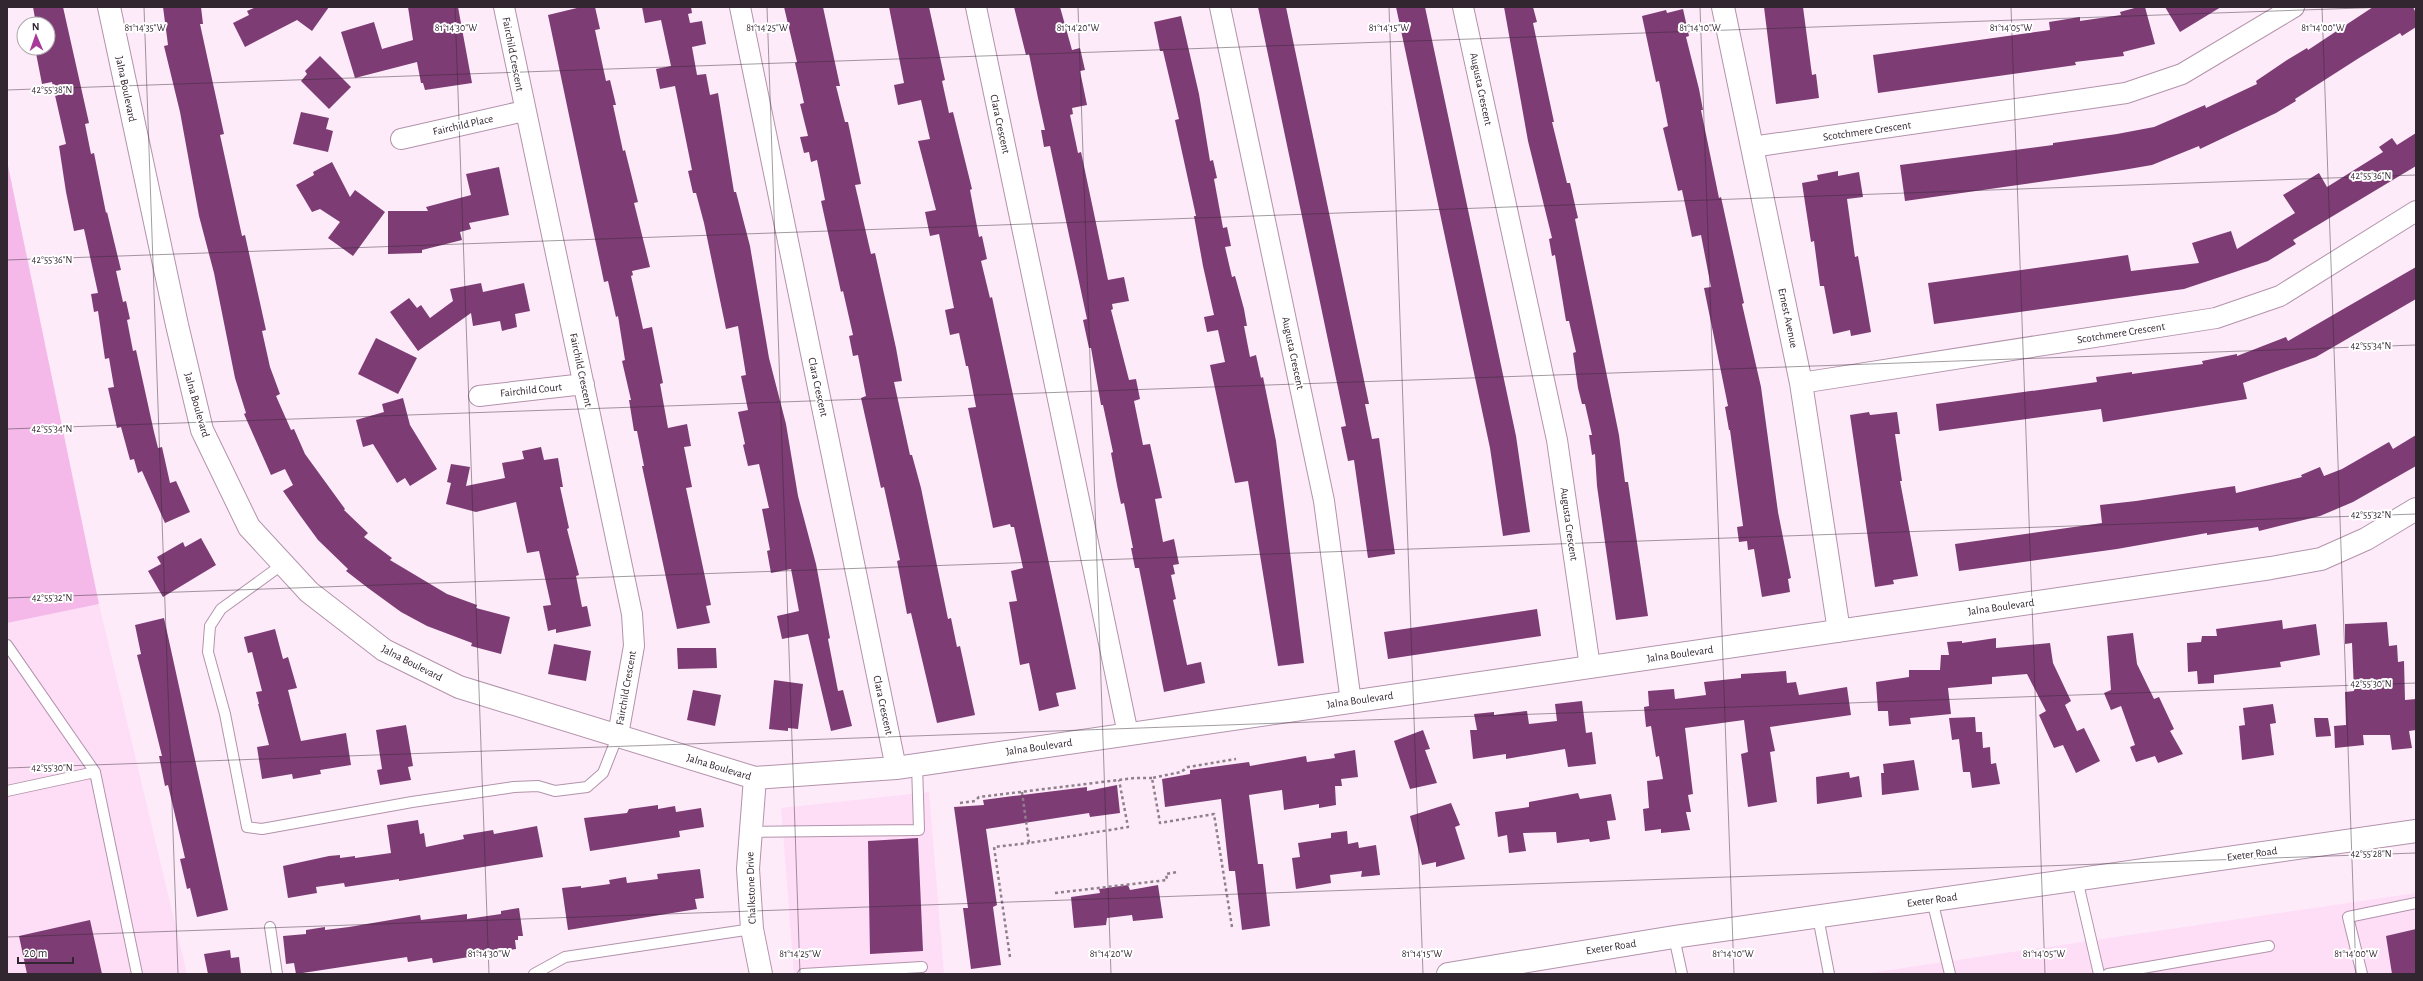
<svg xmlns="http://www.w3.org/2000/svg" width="2423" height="981" font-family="'Alegreya Sans',sans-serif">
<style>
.built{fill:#fedef7}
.green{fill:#f4b9e9}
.building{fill:#7d3d74}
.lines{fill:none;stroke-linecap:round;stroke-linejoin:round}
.service-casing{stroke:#b293ab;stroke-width:12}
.minor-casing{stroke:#b293ab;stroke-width:22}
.tertiary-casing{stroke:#b293ab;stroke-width:24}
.secondary-casing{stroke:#b293ab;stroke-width:24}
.path{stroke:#8e7f8b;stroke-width:2.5;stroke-dasharray:3 3;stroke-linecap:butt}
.service{stroke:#fff;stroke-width:10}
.minor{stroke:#fff;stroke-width:20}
.tertiary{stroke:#fff;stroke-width:22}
.secondary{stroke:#fff;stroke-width:22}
.ticks{fill:none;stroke:#322630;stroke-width:1;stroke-opacity:0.45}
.labels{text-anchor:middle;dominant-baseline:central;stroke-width:4;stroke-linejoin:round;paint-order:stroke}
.street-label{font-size:11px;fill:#322630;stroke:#fff}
.ticks-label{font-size:10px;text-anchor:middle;fill:#322630;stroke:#fff;stroke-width:4;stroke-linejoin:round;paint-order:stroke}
</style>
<rect width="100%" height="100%" fill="#feebfa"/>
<path class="built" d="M99 604 187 974H7V623Z
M929 792 944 974H794L781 808Z
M2416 893V974H1862Z"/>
<path class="green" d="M7 161 99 604 7 623Z"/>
<path class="building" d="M33 7H63L89 123 85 124 91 154 94 153 106 213 107 212 121 270 116 271 123 302 126 301 130 319 127 320 133 351 136 350 154 432 158 448 162 447 170 483 176 481 190 512 165 523 142 471 138 473 134 459 130 460 121 427 117 428 108 388 114 387 109 358 105 359 98 311 94 312 91 294 98 293 84 229 74 231 66 192 59 146 66 144 52 82 42 84 35 48H48V24H36Z
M163 7H201L203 24H200L224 134 220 135 242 236 245 235 266 330 262 331 270 367 280 394 276 396 291 430 294 429 305 454 345 509 344 510 368 533 364 537 392 558 390 560 447 594 477 605 476 608 510 617 501 654 471 646 472 643 427 626 401 612 368 588 346 571 348 569 318 540 299 514 283 491 293 485 285 469 271 475 244 414 246 413 235 378 214 273 199 216 180 112 164 46 168 45Z
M256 7H329L312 31 297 20 245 47 233 23 249 15 247 11Z
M408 7H458L472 83 425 90 423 83H421L417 62 355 78 341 32 374 22 382 49 413 40Z
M581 7H595L600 29 595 30 606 81 610 80 616 105H613L623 151 625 150 638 202 634 203 650 267 632 271 633 275 631 276 643 329 652 327 663 383 660 384 668 428 687 424 691 446 684 447 692 487 686 488 711 605 706 606 710 623 677 629 642 466H644L637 431H634L629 400H631L622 361 625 360 618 316 616 317 608 281 604 282 548 15Z
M642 7H691L692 13 688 14 690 23 702 21 706 44 692 47 697 75 706 74 710 95 718 93 734 192H736L750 246 769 358 786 424 798 496 816 564 830 638 828 639 838 691 843 690 852 726 831 731 808 634 782 639 777 616 799 611 791 569 771 573 767 551 770 550 762 509 769 508 759 464 748 466 743 445 745 444 738 412 748 410 741 376 746 375 738 326 726 329 704 223 696 193H693L688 171 692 170 675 86 660 89 656 69 671 66 661 20 645 23Z
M784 7H823L840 86H836L845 122H848L861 184 855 185 871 254 875 253 896 348 902 381 894 382 910 455H912L921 488 948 619 951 618 957 647 960 646 975 715 937 723 911 613 907 614 897 561 900 560 884 487 881 488 861 398 866 396 858 355 853 356 849 336 853 335 843 291 841 292 821 201 825 200 817 160 811 162 809 152 804 153 800 137 808 136 800 104 804 103 795 63 797 62Z
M889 7H929L945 80 942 81 949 113 953 112 972 189 970 190 979 237 982 236 987 259 981 261 990 298 992 297 1076 689 1056 693 1059 706 1039 711 1029 663 1020 665 1009 602 1017 601 1011 571 1023 568 1014 527H1011L1010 524 993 528 968 408 976 407 968 366H966L959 333 950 335 945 310 954 308 939 234 930 236 925 212 936 210 918 141 930 139 921 100 898 105 894 85 904 83Z
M1014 7H1060L1072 50 1080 48 1085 70 1080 71 1087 105 1072 108 1073 114 1070 115 1078 153 1081 152 1108 280 1124 277 1129 301 1112 304 1113 309 1111 310 1129 380 1136 379 1140 399 1134 401 1143 445 1150 444 1162 498 1155 499 1163 542 1174 539 1179 564 1173 565 1175 574 1171 575 1176 599 1173 600 1187 665 1201 662 1205 683 1164 692 1139 568H1135L1131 548H1133L1124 503 1121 504 1117 485 1111 453 1113 452 1103 405H1101L1091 348H1089L1083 320 1087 319 1050 146 1044 147 1041 130H1045L1038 98 1029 54 1026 55Z
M1258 7H1286L1369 404H1365L1372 439 1379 438 1395 554 1368 558 1354 460 1348 461 1341 427 1346 426Z
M1396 7H1425L1516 436 1530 532 1503 536 1490 448Z
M1504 7H1533L1537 22 1533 23 1554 122H1552L1567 183H1570L1578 218 1575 219 1619 435 1625 482H1628L1648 616 1616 620 1597 486 1595 454 1592 455 1589 435H1592L1585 404H1582L1578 388 1573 353 1576 352 1569 321H1566L1555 255 1552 256 1549 239 1552 238 1528 141Z
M1764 7H1803L1812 75 1816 74 1819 98 1776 104Z
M2138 7H2145L2155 44 2123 52 2124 56 2075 62 2076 65 1878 93 1873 55 2050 30 2049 22 2080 17V21L2121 15 2120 12Z
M2165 7H2221L2180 32Z
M2373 7H2413L2416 13V27L2402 36 2400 33 2359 58 2295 99 2296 101 2276 113 2200 149 2199 146 2152 165 2123 170 1905 201 1900 165 2053 145V143L2117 134 2154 127 2205 105 2206 108 2257 84 2256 81 2287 60 2307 48 2308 50Z
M1683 9 1689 36 1686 37 1699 89 1703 110H1701L1719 198 1721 197 1744 303 1742 304 1761 387 1778 512 1791 578 1788 579 1790 592 1762 597 1754 549 1748 550 1747 541 1739 542 1737 527 1743 526 1730 430H1729L1725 407 1728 406 1704 288 1711 287 1701 235 1692 237 1682 190 1678 191 1663 128 1668 126 1659 81 1656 82 1642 16 1666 10 1667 13Z
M1181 16 1199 94 1210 161 1213 160 1217 178 1214 179 1223 228 1227 227 1231 246 1225 247 1232 277 1235 276 1244 309 1247 326H1244L1250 357 1256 355 1261 378 1263 377 1276 441 1304 663 1278 666 1248 481 1235 483 1210 365 1225 362 1218 330 1207 332 1204 317 1214 315 1203 266 1194 216H1196L1175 120 1179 119 1163 51H1160L1154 22Z
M320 56 351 87 329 109 301 81 307 74 305 71Z
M301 112 329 118 326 129 333 131 328 152 293 144Z
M2416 133V166L2293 240 2296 244 2268 261 2184 289 1934 324 1928 283 2128 255 2131 271 2199 263 2192 243 2231 231 2237 249 2295 213 2283 195 2319 173 2327 187 2383 152 2379 147 2392 138 2397 145Z
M332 162 350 197 355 190 385 212 353 256 328 238 340 222 320 209 312 212 296 185 314 175 313 172Z
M499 167 509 215 469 223 471 229 460 232 462 240 422 250V253L388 254V211H428L426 207 471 195 466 174Z
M1838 171V176L1859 172 1863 197 1847 199 1855 257 1858 256 1871 332 1851 336 1850 330 1833 334 1824 286H1820L1814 241 1811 242 1802 183 1818 180 1817 175Z
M2416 267V299L2316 357 2243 383 2247 399 2103 422 2101 409 1939 431 1936 404 2097 382 2096 377 2132 372V374L2203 364 2202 361 2237 354V356L2286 337 2288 341Z
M481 283 483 292 524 283 530 311 515 314 517 327 502 331 500 321 473 326 471 313 418 351 390 312 409 298 417 308 421 305 430 318 453 301 450 289Z
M376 338 417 358 398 394 358 374Z
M403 398 410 425 437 469 410 486 405 478 397 483 373 444 363 447 356 420 384 412 382 404Z
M1869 412 1870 415 1897 412 1900 434H1895L1902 481H1900L1918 576 1893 580 1894 584 1875 587 1850 415Z
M2416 435V466L2353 502 2320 516 2259 531 2258 527 2207 535V533L2117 549 1959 571 1955 544 2102 523 2100 505 2136 501 2235 486 2236 493 2302 477 2301 475 2320 467 2324 476 2342 469 2389 442 2393 449Z
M541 447 544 460 558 458 563 487H560L569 528 567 529 579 575 576 576 582 607 587 606 591 626 556 633V629L548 631 543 606 551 605 539 551 527 553 516 502 476 512 446 504 451 483 447 482 451 464 470 467 466 486 505 478 502 463 524 459 522 451Z
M201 538 216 565 163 597 148 571 161 564 157 557 183 542 185 547Z
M1537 609 1541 636 1388 659 1384 632Z
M164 618 228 910 197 917 190 888 187 889 180 859 185 858 168 785 165 786 159 756H162L137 655 141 654 135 625Z
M2282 620 2283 629 2316 624 2320 655 2280 662 2281 667 2214 675V683L2198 684 2197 671 2188 672 2187 643 2201 642 2202 636H2217L2216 629Z
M2387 622 2389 646 2397 645 2398 662 2404 661 2405 700 2416 699V730L2409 731 2412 748 2392 750 2390 735H2363L2364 745 2335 748 2334 726 2346 725 2345 692 2354 691 2352 643 2345 644V624Z
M275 629 283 659 288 657 297 688 288 690 301 741 346 733 351 765 320 770 321 774 293 779 292 774 262 779 257 747 269 745 258 704H259L256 692 262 691 252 652 248 653 244 637Z
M2133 633 2137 664 2154 699 2159 697 2174 729 2170 731 2183 754 2158 763 2155 756 2136 762 2130 747 2135 745 2121 706 2111 710 2104 693 2111 690 2107 636Z
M1996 638V648L2050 643 2053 663 2071 701 2065 705 2077 731 2084 728 2100 761 2076 773 2063 745 2054 748 2039 715 2046 711 2027 674 1992 677V684L1948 688 1951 714 1910 718 1911 724 1889 726 1888 711H1878L1876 682 1909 677V670H1940L1941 655H1949L1947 642 1962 641V643Z
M554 644 591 651 586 681 548 674Z
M677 648H716L717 668 678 669Z
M1786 671 1787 683 1796 682 1799 695 1847 687 1851 715 1770 727 1775 751 1770 752 1777 802 1748 807 1741 754 1748 752 1744 720 1685 728 1693 794 1688 795 1691 812H1686L1690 830 1661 833V829L1645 831 1643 809 1649 808 1647 781 1663 779 1659 756 1656 757 1651 726 1646 727 1644 707 1649 706 1648 691 1674 689 1675 699 1706 695 1704 682 1741 678V674Z
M774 680 803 684 798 729 788 728V731L769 729Z
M693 690 721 695 715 726 687 720Z
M1582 701 1586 733 1592 732 1596 764 1568 767 1565 749 1506 759V754L1473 759 1470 730H1477L1474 714 1494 712V715L1527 711 1529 724 1557 721 1555 704Z
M2273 704 2276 723 2270 724 2274 755 2242 760 2239 726 2245 725 2243 708Z
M1975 717 1976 732H1982L1983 748 1990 747 1991 764 1996 763 2000 784 1972 788 1970 772H1963L1959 739 1952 740 1949 718Z
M2314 718H2328L2331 736 2316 737Z
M406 725 413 766 408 767 411 780 380 785 377 770 382 769 376 730Z
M1423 730 1430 749 1425 750 1437 783 1410 789 1394 741Z
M1355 750 1358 777 1341 779 1342 786H1335L1336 805 1319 808V804L1284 810 1282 790 1249 795 1258 864H1263L1270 926 1242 930 1235 871H1229L1221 799 1165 807 1162 779 1190 774V770L1249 762 1250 766 1306 756 1307 762 1335 758 1334 754Z
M1914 760 1919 790 1882 795 1881 773H1884L1883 764Z
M1849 772 1850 778 1859 776 1862 797 1817 804 1816 777Z
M1117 785 1120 813 1090 817 1089 813 986 829 997 905 993 907 1001 965 971 969 963 908H968L954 807 984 805 983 800 1013 796 1087 787V791Z
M1578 793 1580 799 1611 794 1616 820 1607 821 1610 839 1590 842 1589 839 1557 843 1556 832 1523 833 1526 851 1509 853 1507 835 1498 837 1495 812 1529 807V802Z
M1451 803 1460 825 1455 827 1465 859 1436 867V862L1422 865 1410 816Z
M658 805V809L675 806 676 812 701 808 704 827 679 831 680 837 590 851 584 818 627 813 629 809Z
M418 820 420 834 424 833 426 847 464 839 463 835 493 830 494 834 537 826 543 857 399 881V879L345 887 344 883 316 887 317 893 288 898 283 866 329 856 340 855V858L355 856V858L391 853 387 825Z
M1347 831 1348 844 1358 842 1359 848 1376 845 1380 875 1361 877 1362 871 1330 875 1331 883 1296 889 1292 858 1300 857 1298 843 1331 838V833Z
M918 838 923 951 870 954 868 841Z
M700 869 704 898 695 899 697 909 568 930 562 888 581 886V888L610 884 609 880 626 877 627 883 658 879 657 874Z
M1128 885 1130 890 1158 885 1163 918 1133 921 1132 915 1107 918 1106 925 1074 928 1071 897 1100 893 1099 889Z
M519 908 523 936H518V940H515L516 949 433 963 432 958 408 962 407 957 296 974 294 963 286 964 283 936 306 934V930L325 927V930L349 927 420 915 421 920 467 914V919L501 914V911Z
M90 920 102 974H27L19 936Z
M2416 929V974H2392L2386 936Z
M230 950 231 958 239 957 241 974H208L204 954Z"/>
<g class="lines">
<defs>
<path id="service" d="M283 564 221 609 210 626 208 652 225 714 247 827 262 829 412 802 514 787 538 786 555 791 587 787 603 773 618 735
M7 645 95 772
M7 791 95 772 137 974
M751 832 919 830 917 764
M2077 879 2099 974
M1932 900 1950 974
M1818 917 1829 974
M270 927 277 974
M1674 937 1682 974
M534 974 565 957 752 929
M803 974 922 967
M2108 974 2269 946
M2362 974 2348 917 2416 903"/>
<path id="minor" d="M504 7 632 614 634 646 618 735
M740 7 896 768
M976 7 1128 734
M1220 7 1324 501 1351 702
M1463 7 1557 440 1590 667
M401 139 524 111
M1752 147 2126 93 2182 74 2294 7
M1801 383 2216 318 2280 296 2416 211
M479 396 584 384"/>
<path id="tertiary" d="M109 7 177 325 202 430 249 527 309 592 384 650 459 687 755 778 896 768 2271 568 2321 559 2366 539 2416 509
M1723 7 1801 383 1839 631
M755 778 748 869 752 929 761 974"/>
<path id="secondary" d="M1448 974 1674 937 2416 831"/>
</defs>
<use href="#service" class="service-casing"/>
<use href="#minor" class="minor-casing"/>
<use href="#tertiary" class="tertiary-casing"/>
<use href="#secondary" class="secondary-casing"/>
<path class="path" d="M1022 792 1029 843 1128 827 1119 780
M960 803 975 801 979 797 1135 778H1152
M1055 893 1167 880 1166 874 1177 872
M1232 927 1214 814 1160 823 1152 778 1181 772 1188 767 1236 759
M1010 957 994 847 1029 843"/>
<use href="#service" class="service"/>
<use href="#minor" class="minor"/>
<use href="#tertiary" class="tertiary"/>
<use href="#secondary" class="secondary"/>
</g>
<path class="ticks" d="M144 7 178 974M455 7 489 974M767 7 800 974M1078 7 1111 974M1389 7 1423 974M1700 7 1734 974M2011 7 2045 974M2322 7 2356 974M7 90 2389 7M7 260 2416 175M7 429 2416 345M7 598 2416 514M7 768 2416 683M7 937 2416 853"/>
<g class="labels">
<g class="street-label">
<text transform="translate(513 54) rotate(79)">Fairchild Crescent</text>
<text transform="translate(126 89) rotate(78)">Jalna Boulevard</text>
<text transform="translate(1481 89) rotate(78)">Augusta Crescent</text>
<text transform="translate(1000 124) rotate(78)">Clara Crescent</text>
<text transform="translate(463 125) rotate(-13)">Fairchild Place</text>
<text transform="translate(1867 131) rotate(-8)">Scotchmere Crescent</text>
<text transform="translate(1788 318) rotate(78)">Ernest Avenue</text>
<text transform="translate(2121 333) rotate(-9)">Scotchmere Crescent</text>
<text transform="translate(1293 353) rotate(78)">Augusta Crescent</text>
<text transform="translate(581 370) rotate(78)">Fairchild Crescent</text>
<text transform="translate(818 387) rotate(78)">Clara Crescent</text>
<text transform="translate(531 390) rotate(-6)">Fairchild Court</text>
<text transform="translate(197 405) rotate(74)">Jalna Boulevard</text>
<text transform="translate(1569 524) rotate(82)">Augusta Crescent</text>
<text transform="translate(2001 607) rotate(-8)">Jalna Boulevard</text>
<text transform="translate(1680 654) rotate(-8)">Jalna Boulevard</text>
<text transform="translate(412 663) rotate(27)">Jalna Boulevard</text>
<text transform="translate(626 688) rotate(-80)">Fairchild Crescent</text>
<text transform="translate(1360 700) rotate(-8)">Jalna Boulevard</text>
<text transform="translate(883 705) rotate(78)">Clara Crescent</text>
<text transform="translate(1039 747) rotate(-8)">Jalna Boulevard</text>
<text transform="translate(719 767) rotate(17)">Jalna Boulevard</text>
<text transform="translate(2252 854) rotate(-8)">Exeter Road</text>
<text transform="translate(751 888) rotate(-92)">Chalkstone Drive</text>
<text transform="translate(1932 900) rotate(-8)">Exeter Road</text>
<text transform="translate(1611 947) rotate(-9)">Exeter Road</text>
</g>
</g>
<g class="ticks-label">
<text x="145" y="31">81°14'35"W</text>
<text x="456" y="31">81°14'30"W</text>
<text x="767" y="31">81°14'25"W</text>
<text x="1078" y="31">81°14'20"W</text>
<text x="1389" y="31">81°14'15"W</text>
<text x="1700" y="31">81°14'10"W</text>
<text x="2011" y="31">81°14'05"W</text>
<text x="2323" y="31">81°14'00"W</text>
<text x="52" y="93">42°55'38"N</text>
<text x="2371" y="179">42°55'36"N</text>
<text x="52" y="263">42°55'36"N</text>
<text x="2371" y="349">42°55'34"N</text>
<text x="52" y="432">42°55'34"N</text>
<text x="2371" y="518">42°55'32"N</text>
<text x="52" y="601">42°55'32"N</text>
<text x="2371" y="687">42°55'30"N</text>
<text x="52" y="771">42°55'30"N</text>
<text x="2371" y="857">42°55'28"N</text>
<text x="489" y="957">81°14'30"W</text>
<text x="800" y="957">81°14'25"W</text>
<text x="1111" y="957">81°14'20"W</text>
<text x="1422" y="957">81°14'15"W</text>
<text x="1733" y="957">81°14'10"W</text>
<text x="2044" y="957">81°14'05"W</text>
<text x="2356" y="957">81°14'00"W</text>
</g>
<rect width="2423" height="981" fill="none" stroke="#322630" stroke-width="16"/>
<g transform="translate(36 36) rotate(358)"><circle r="19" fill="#ffffff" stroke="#ada8ac"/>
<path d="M0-3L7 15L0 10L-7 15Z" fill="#a83b9a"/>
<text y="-6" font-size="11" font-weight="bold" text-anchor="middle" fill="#322630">N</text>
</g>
<path d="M18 957v6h55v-6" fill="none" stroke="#322630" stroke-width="2"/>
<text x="24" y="957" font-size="12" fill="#322630" stroke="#ffffff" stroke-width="3" paint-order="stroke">20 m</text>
</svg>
